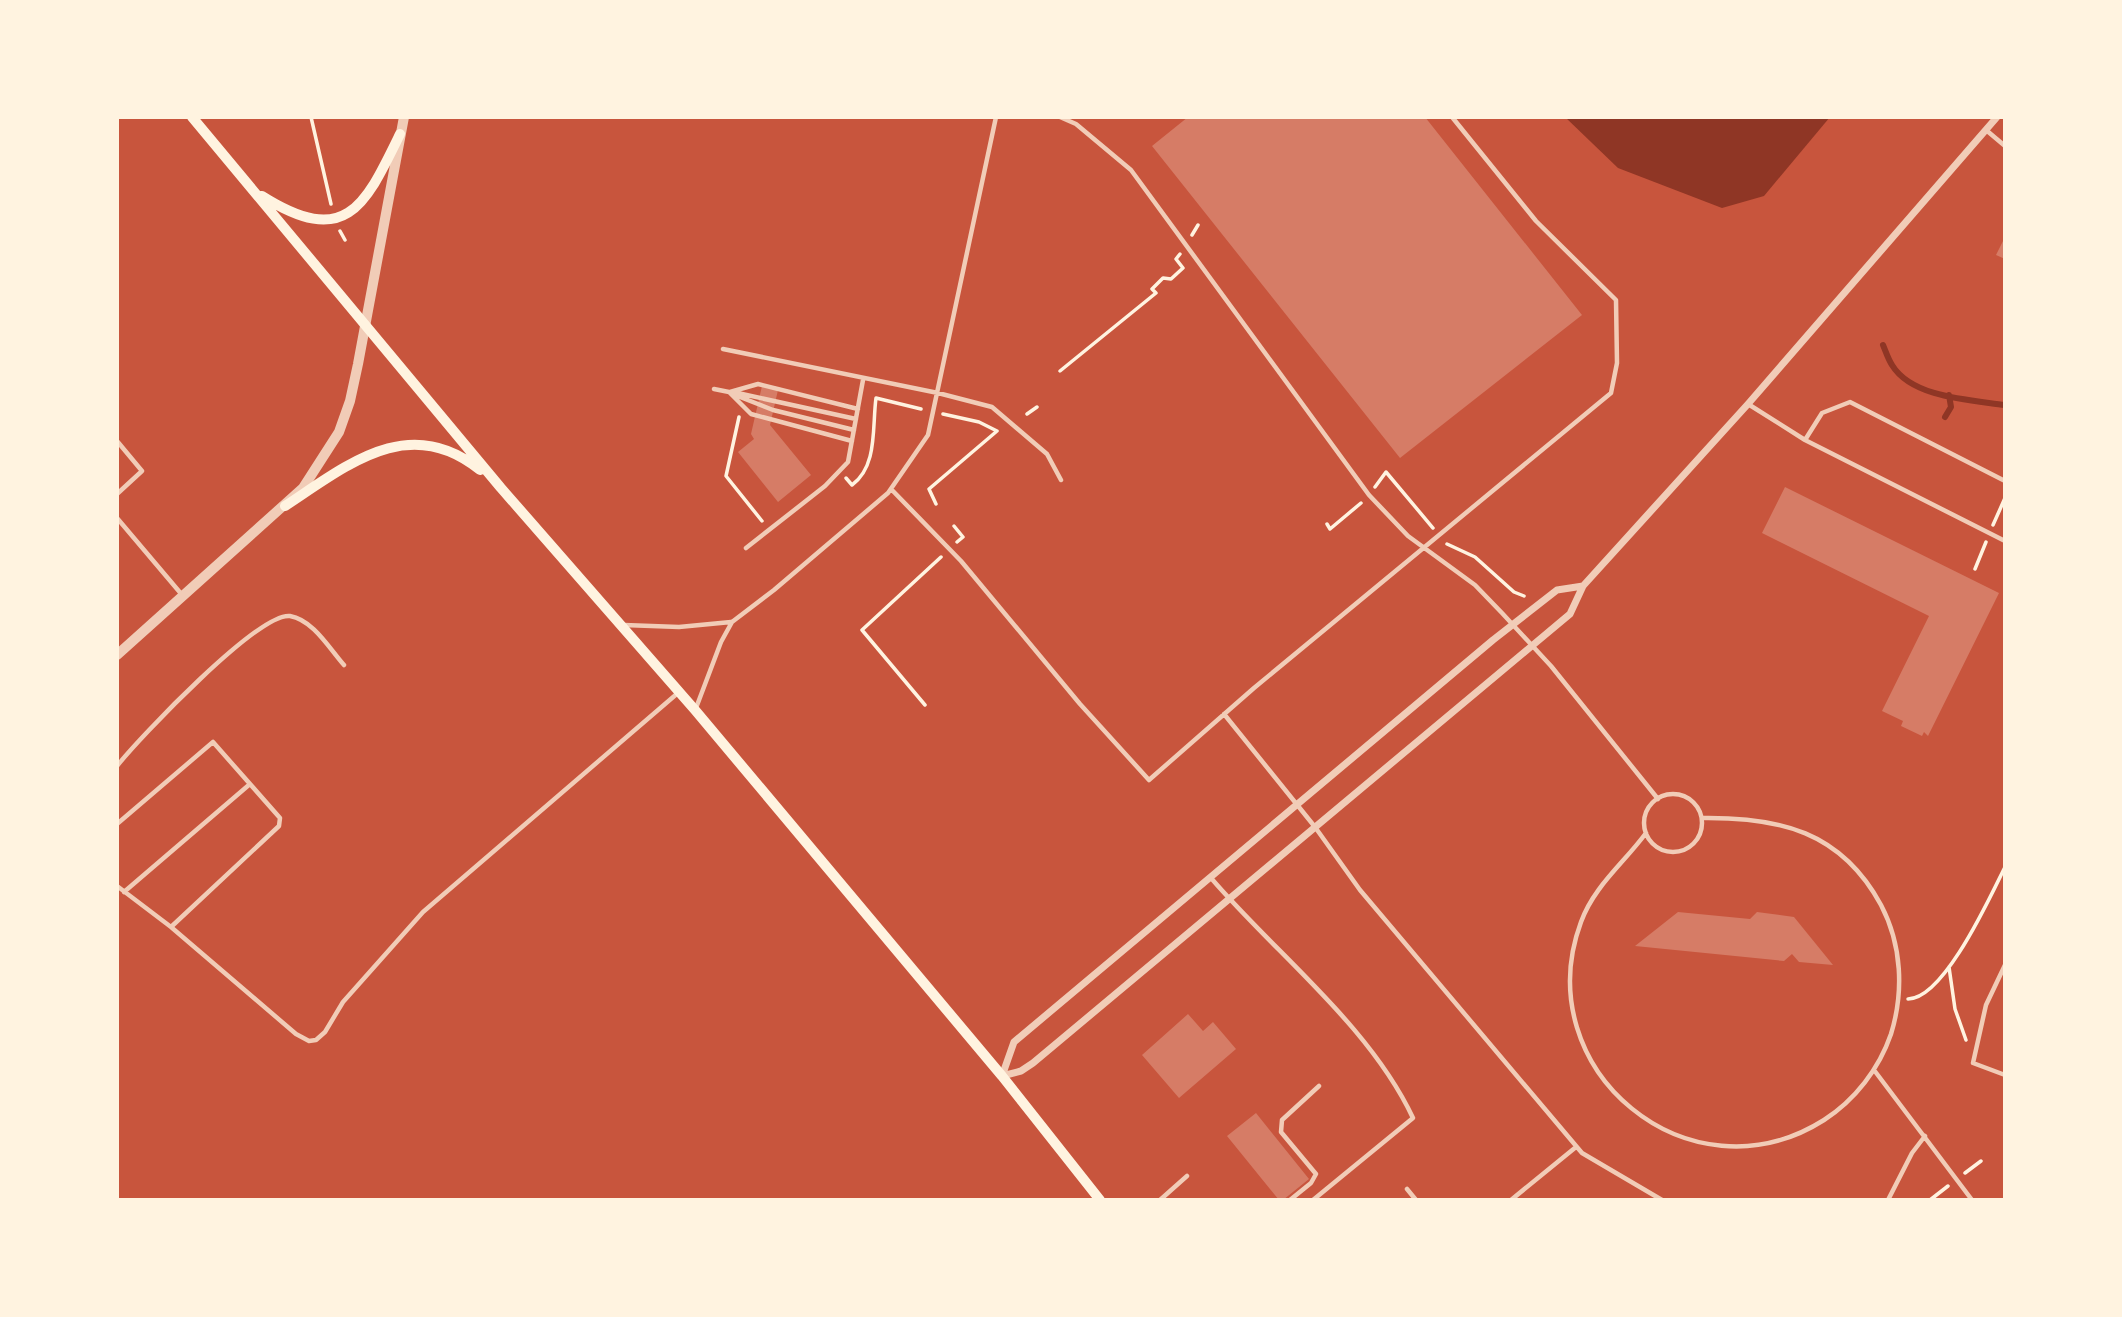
<svg xmlns="http://www.w3.org/2000/svg" width="2122" height="1317" font-family="'Space Grotesk',sans-serif">
<style>
.water{fill:#8f3625}
.lines{fill:none;stroke-linecap:round;stroke-linejoin:round}
.stream{stroke:#8f3625;stroke-width:6}
.building{fill:#d67c66}
.path{stroke:#fff3e0;stroke-width:3.5}
.service{stroke:#f1ccb7;stroke-width:4.5}
.minor{stroke:#f1ccb7;stroke-width:7}
.tertiary{stroke:#f1ccb7;stroke-width:10}
.secondary{stroke:#fff3e0;stroke-width:10}
</style>
<rect width="100%" height="100%" fill="#c8553d"/>
<path class="water" d="M1565 117H1830L1764 196 1722 208 1618 168Z"/>
<g class="lines">
<path class="stream" d="M1883 345C1886 352 1888 359 1892 365 1912 398 1971 400 2005 405
M1945 417 1951 407 1949 395"/>
</g>
<path class="building" d="M1188 117H1425L1582 315 1400 458 1152 146Z
M2005 237V259L1996 255Z
M762 386 778 390 770 425 811 475 778 502 738 452 754 439 751 434Z
M1785 487 1999 593 1928 736 1924 732 1922 736 1901 726 1903 721 1882 711 1929 616 1762 533Z
M1678 912 1750 919 1757 912 1794 917 1833 965 1799 962 1792 954 1784 961 1635 946Z
M1188 1014 1203 1031 1213 1022 1236 1049 1179 1098 1142 1055Z
M1256 1113 1309 1179 1283 1200H1279L1227 1136Z"/>
<g class="lines">
<path class="path" d="M311 117 331 204
M340 231 345 240
M1192 235 1198 225
M1060 371 1156 293 1152 289 1163 278 1171 279 1183 268 1176 259 1180 254
M943 414 979 422 997 431
M1027 414 1037 407
M739 417 726 476 762 521
M846 478 852 485C878 466 872 427 876 398L921 409
M1375 487 1386 472 1433 528
M936 504 929 489 997 431
M1327 524 1330 529 1361 503
M1993 525 2005 498
M954 526 963 537 957 542
M1447 544 1475 557 1514 592 1524 596
M1975 569 1986 542
M925 705 862 630 941 557
M1949 967 1955 1009 1966 1040
M1908 999C1944 999 1990 897 2005 867
M1965 1173 1981 1161
M1930 1200 1948 1186"/>
<path class="service" d="M1060 117 1076 124 1131 170 1369 495 1408 536 1475 585 1502 613 1551 666 1658 799
M1986 130 2005 146
M723 349 938 393 992 407 1047 454 1061 480
M714 389 729 392 751 414 852 441
M730 392 758 384 858 409
M733 392 856 419
M735 395 773 410 854 430
M1748 404 1805 440 1822 413 1850 402 2005 481
M1805 440 2005 541
M117 441 142 471 117 494
M891 489 961 561 1080 704 1149 780 1254 688 1611 393 1617 363 1616 300 1536 221 1452 117
M117 518 183 596
M746 548 825 486 848 462 863 380
M624 625 679 627 731 622
M696 708 721 642 732 622 774 590 888 493 928 435 996 117
M1224 714 1315 827 1360 890 1582 1153 1662 1200
M117 766C139 738 259 612 290 616 313 620 329 648 344 665
M1644 823a29 29 0 1 1 58 0a29 29 0 1 1-58 0Z
M117 824 213 742 280 818 279 826 171 927
M1646 833C1624 863 1594 886 1581 922 1526 1070 1690 1205 1824 1120 1855 1100 1879 1069 1891 1034 1904 992 1902 945 1881 905 1841 831 1779 817 1702 818
M1211 878C1276 954 1370 1026 1413 1118L1313 1200
M117 886 171 927 296 1034 309 1041 316 1040 325 1032 343 1002 423 912 679 692
M124 892 250 784
M2005 965 1986 1005 1973 1063 2005 1075
M1874 1070 1972 1200
M1407 1189 1416 1200
M1160 1200 1187 1176
M1290 1200 1311 1183 1316 1174 1281 1132 1282 1120 1319 1086
M1511 1200 1576 1147
M1888 1200 1912 1153 1925 1136"/>
<path class="minor" d="M1002 1076 1021 1071 1033 1063 1570 614 1583 586 1748 404 1997 117
M1002 1076 1014 1042 1493 640 1557 590 1583 586"/>
<path class="tertiary" d="M117 655 303 488 339 432 350 401 358 364 404 117"/>
<path class="secondary" d="M192 117 501 488 695 710 1002 1076 1100 1200
M262 196C346 249 365 206 400 134
M285 506C346 466 409 412 480 470"/>
</g>
<rect width="2122" height="1317" fill="none" stroke="#fff3e0" stroke-width="238"/>
</svg>
